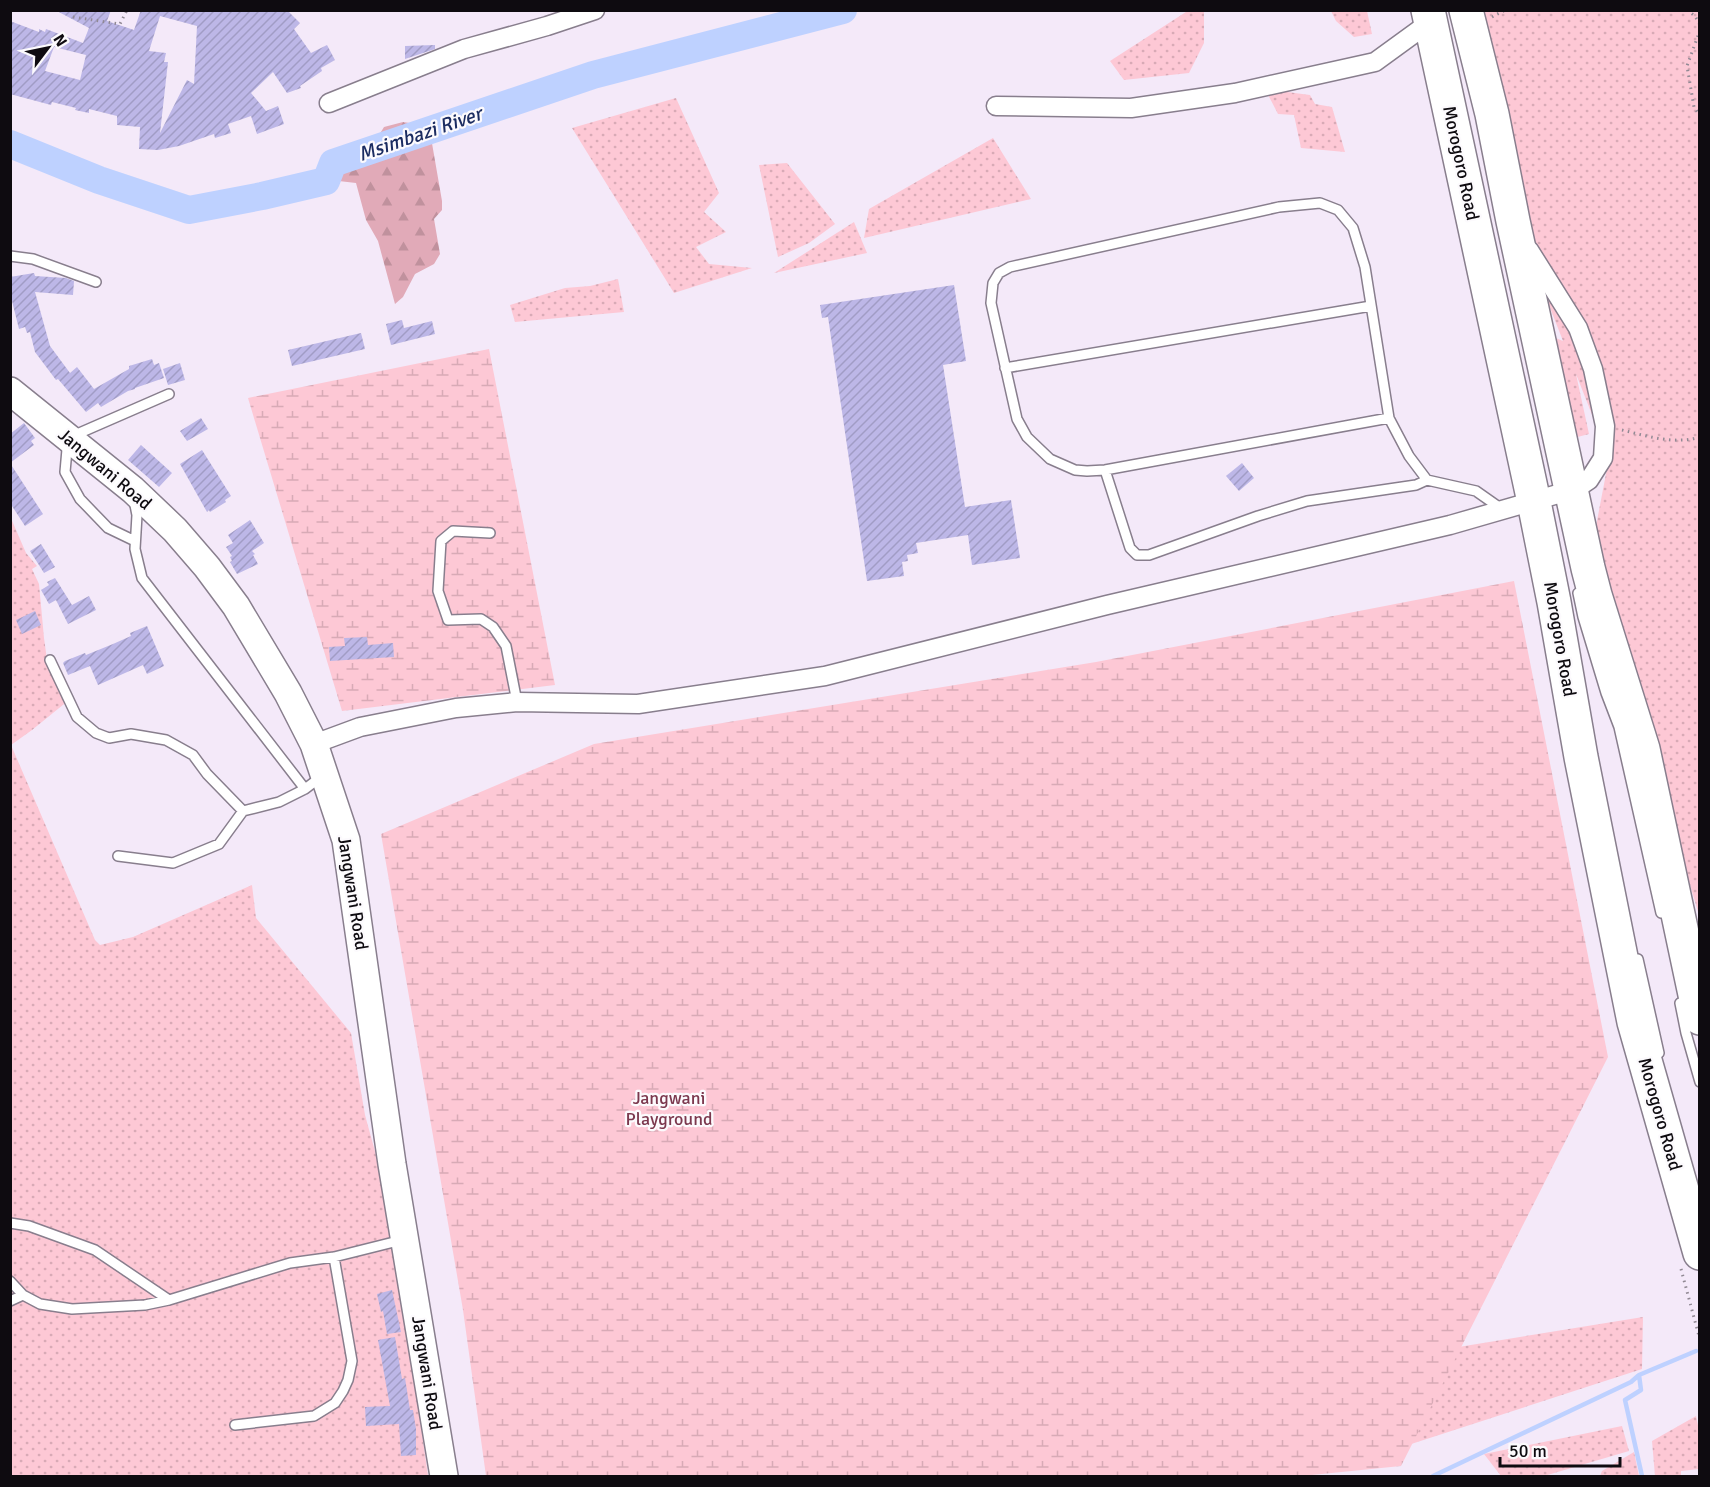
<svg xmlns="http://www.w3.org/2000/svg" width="1710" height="1487" font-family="Signika,sans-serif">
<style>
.green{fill:url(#green-dots)}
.forest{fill:url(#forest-firs)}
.wetland{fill:url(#wetland-marsh)}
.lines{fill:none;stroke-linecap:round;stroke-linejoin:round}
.stream{stroke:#bed1ff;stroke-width:4.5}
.river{stroke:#bed1ff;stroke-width:28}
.building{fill:url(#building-hatch);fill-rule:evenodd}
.lane-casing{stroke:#887e8d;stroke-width:12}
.street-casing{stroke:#887e8d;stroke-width:21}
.secondary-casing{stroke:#887e8d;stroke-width:30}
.highway-casing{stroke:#887e8d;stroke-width:36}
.path{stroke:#918994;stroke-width:3;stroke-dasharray:1.5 4.5;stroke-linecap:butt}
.lane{stroke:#fff;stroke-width:9}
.street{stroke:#fff;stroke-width:18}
.secondary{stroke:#fff;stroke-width:27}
.highway{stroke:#fff;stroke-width:33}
.labels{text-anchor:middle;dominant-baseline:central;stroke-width:4.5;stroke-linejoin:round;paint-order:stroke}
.street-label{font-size:18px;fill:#0e0b10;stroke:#fcfafd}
.park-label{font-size:18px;fill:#7c384e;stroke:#fcfafd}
.water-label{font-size:20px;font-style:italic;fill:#1b2c61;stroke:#fcfafd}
</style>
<defs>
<pattern id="green-dots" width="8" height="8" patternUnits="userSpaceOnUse" patternTransform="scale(1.5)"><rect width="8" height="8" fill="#fdc8d5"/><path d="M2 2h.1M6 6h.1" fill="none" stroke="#d8aab6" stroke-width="1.8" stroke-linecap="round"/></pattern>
<pattern id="forest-firs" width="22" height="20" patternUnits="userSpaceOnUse" patternTransform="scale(1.5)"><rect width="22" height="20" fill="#e1aab8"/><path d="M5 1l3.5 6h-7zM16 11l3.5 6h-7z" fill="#c0919d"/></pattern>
<pattern id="wetland-marsh" width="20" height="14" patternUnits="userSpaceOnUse" patternTransform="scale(1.5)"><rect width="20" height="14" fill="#fdc8d5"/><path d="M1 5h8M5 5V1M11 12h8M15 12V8" fill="none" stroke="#d8aab6"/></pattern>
<pattern id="building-hatch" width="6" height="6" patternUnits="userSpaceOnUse" patternTransform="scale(1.5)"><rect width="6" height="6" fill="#bdb7e7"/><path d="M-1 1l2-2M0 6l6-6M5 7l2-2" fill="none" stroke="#a19cc5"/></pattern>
</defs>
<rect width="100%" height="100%" fill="#f4e9f9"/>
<path class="green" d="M1189 10 1204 11V43L1189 73 1124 80 1110 61Z
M1331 11H1367L1372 34 1354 37 1336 21Z
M1481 11H1699V915L1646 736 1588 568 1609 458 1576 374 1589 434 1566 440 1546 334 1563 341 1511 208Z
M1265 89 1310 95 1315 104 1332 107 1345 152 1301 148 1294 115 1278 114Z
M676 98 719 193 704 212 726 232 696 247 709 264 752 268 674 293 572 128Z
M993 138 1031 199 864 238 869 209Z
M787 163 835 224 809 243 778 257 759 165Z
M854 222 867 253 774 273Z
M618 279 624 312 515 322 510 305 565 288 590 286Z
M10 516 26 553 37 566 32 569 39 584 44 638 48 667 69 700 32 730 11 745 95 940 100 945 133 937 252 885 256 918 351 1033 365 1115 385 1188 400 1230 416 1391 428 1476H11Z
M1643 1317 1642 1369 1402 1447 1342 1366Z
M1696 1416 1699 1430V1469L1681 1471V1476H1655L1652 1441Z
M1622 1426 1629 1451 1544 1476H1501L1484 1454Z
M1634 1452 1639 1476H1600L1602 1471Z"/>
<path class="forest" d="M403 122 429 126 442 201V210L434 219 440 254 434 264 415 274 403 297 395 304 378 241 366 220 356 183 330 180 336 167 355 166 371 158 373 145 384 127Z"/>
<path class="wetland" d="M489 349 555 685 342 711 248 398Z
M1514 581 1608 1057 1401 1466 1302 1476H486L463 1310 381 834 594 744 1096 662Z"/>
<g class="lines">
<path class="stream" d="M1639 1375 1641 1390 1625 1400 1642 1476
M1433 1476 1631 1382 1639 1375 1696 1351"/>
<path class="river" d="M10 144 99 180 189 210 262 196 326 181 333 163 593 75 843 10"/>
</g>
<path class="building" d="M55 10H111L107 21 134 30 141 10H287L300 23 294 29 311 53 327 45 335 60 321 68 322 71 300 86 301 88 287 93 273 72 251 93 266 111 278 106 284 124 257 134 251 116 228 124 231 133 215 138 214 134 179 146 158 150 139 149 140 127 117 125V116L89 109V113L75 110 76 108 52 102 51 105 10 94V21L39 32V29L45 32 46 29 83 43 89 28ZM160 16 197 26 194 84 187 80 160 133 168 62H164L166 53 149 51ZM54 47 86 55 80 80 45 71Z
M435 45V49L405 59V46Z
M34 273 35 276 66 278 74 281 73 295 35 292 50 346 70 373 77 367 94 389 129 369V366L152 359 154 365 159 363 164 378 135 388V389L128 391 101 407 98 403 86 412 58 379 56 380 35 352 30 332 27 333 25 327 19 329 12 301 10 277Z
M954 285 966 361 943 365 965 507 1011 500 1020 558 972 565 968 535 916 543 918 553 907 555 908 561 902 562 904 576 867 581 828 317 822 318 820 305Z
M402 320 404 328 432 321 435 334 391 345 386 324Z
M361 333 365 349 292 366 288 350Z
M180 363 185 380 168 385 163 369Z
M201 418 208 429 187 441 180 431Z
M24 423 35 438 31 441 34 445 10 463V434Z
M141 445 172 473 159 487 128 460Z
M202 450 231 496 225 500 226 502 210 512 209 510 207 512 180 464Z
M10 463 43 514 25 526 10 503Z
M1242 463 1254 478 1239 491 1226 476Z
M250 520 264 543 252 551 255 554 253 555 258 564 237 574 230 562 232 561 230 557 232 556 226 547 233 543 228 535Z
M41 544 55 567 44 573 30 551Z
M55 578 72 605 89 596 96 610 68 624 56 600 49 604 41 590 49 585 47 582Z
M35 611 41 625 22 634 16 620Z
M147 626 164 666 147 674 143 665 98 685 90 666 68 675 63 663 65 661 85 653 86 655 113 644 131 636 130 633Z
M367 637 368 645 393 643 394 657 330 661 329 647 345 646 344 638Z
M392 1290 401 1332 387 1334 383 1311 381 1312 377 1294Z
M395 1337 402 1379 405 1378 410 1410H413L416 1429V1455L401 1456 399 1424 366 1426 365 1407 390 1406 378 1340Z"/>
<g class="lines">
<defs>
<path id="lane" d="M10 256 33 259 96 282
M1005 368 1371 306
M1389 418 1105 470 1087 471 1075 470 1050 459 1027 437 1017 419 991 303 993 283 999 273 1010 267 1279 207 1320 203 1338 210 1353 228 1365 267 1389 418 1409 456 1427 480
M1105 470 1130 548 1137 555H1149L1258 516 1307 501 1416 485 1427 480 1476 491 1503 510
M134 500 137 515 135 549 142 578 305 789
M490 533 453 531 441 541 438 591 448 620 481 619 493 627 506 646 517 702
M135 541 108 528 80 499 65 472 68 438 169 394
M1578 593 1583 617 1606 693 1619 727 1661 913
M50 660 77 717 96 733 109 738 131 734 166 740 193 755 207 774 243 811 279 802 305 789 322 776
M118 856 173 863 219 844 243 811
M1638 959 1659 1053
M1680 1003 1686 1033 1700 1082
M10 1223 29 1226 95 1250 169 1300
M10 1281 23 1295 40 1304 72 1309 145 1305 169 1300 290 1263 334 1257 402 1240
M10 1301 23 1295
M235 1425 314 1416 335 1403 343 1391 348 1380 352 1361 334 1257"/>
<path id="street" d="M329 103 464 49 547 26 595 10
M996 106 1131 108 1235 93 1375 62 1430 22
M314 744 360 727 456 708 517 702 638 704 825 676 1107 605 1450 525 1558 494 1571 492 1589 480 1603 458 1605 426 1593 369 1578 328 1529 250"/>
<path id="secondary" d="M10 391 133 490 175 530 207 567 236 606 288 693 314 744 346 840 392 1164 444 1476"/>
<path id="highway" d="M1428 10 1534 502 1554 602 1581 757 1634 1022 1700 1253
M1466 10 1492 114 1513 221 1588 568 1595 595 1643 749 1700 1018"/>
</defs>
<use href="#lane" class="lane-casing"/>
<use href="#street" class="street-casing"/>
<use href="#secondary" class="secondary-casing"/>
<use href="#highway" class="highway-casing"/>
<path class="path" d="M1687 10 1695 16 1700 25
M73 17 120 24 127 10
M1492 17 1505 10
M1700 30 1687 66 1694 107 1700 116
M1622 430C1647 436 1674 445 1700 437
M1681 1269 1700 1340"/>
<use href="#lane" class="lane"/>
<use href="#street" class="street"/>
<use href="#secondary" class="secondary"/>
<use href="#highway" class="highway"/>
</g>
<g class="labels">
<g class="street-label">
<text transform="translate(1461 163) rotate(78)">Morogoro Road</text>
<text transform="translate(105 469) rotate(40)">Jangwani Road</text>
<text transform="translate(1560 639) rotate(80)">Morogoro Road</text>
<text transform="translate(353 893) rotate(81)">Jangwani Road</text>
<text transform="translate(1660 1114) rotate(74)">Morogoro Road</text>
<text transform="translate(427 1373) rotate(81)">Jangwani Road</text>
</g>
<g class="park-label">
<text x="669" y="1098">Jangwani<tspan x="669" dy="21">Playground</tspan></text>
</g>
<g class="water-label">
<text transform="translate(420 134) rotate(-19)">Msimbazi River</text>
</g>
</g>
<rect width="1710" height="1487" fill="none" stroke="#0e0b10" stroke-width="24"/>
<g transform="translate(48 48) rotate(58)" stroke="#fcfafd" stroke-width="4.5" paint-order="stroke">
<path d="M0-4.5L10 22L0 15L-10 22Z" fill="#0e0b10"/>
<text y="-9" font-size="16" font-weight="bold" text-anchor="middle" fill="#0e0b10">N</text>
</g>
<path d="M1500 1457v9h120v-9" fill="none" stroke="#0e0b10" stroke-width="3"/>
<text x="1509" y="1457" font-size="18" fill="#0e0b10" stroke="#fcfafd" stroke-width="4.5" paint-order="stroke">50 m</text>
</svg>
